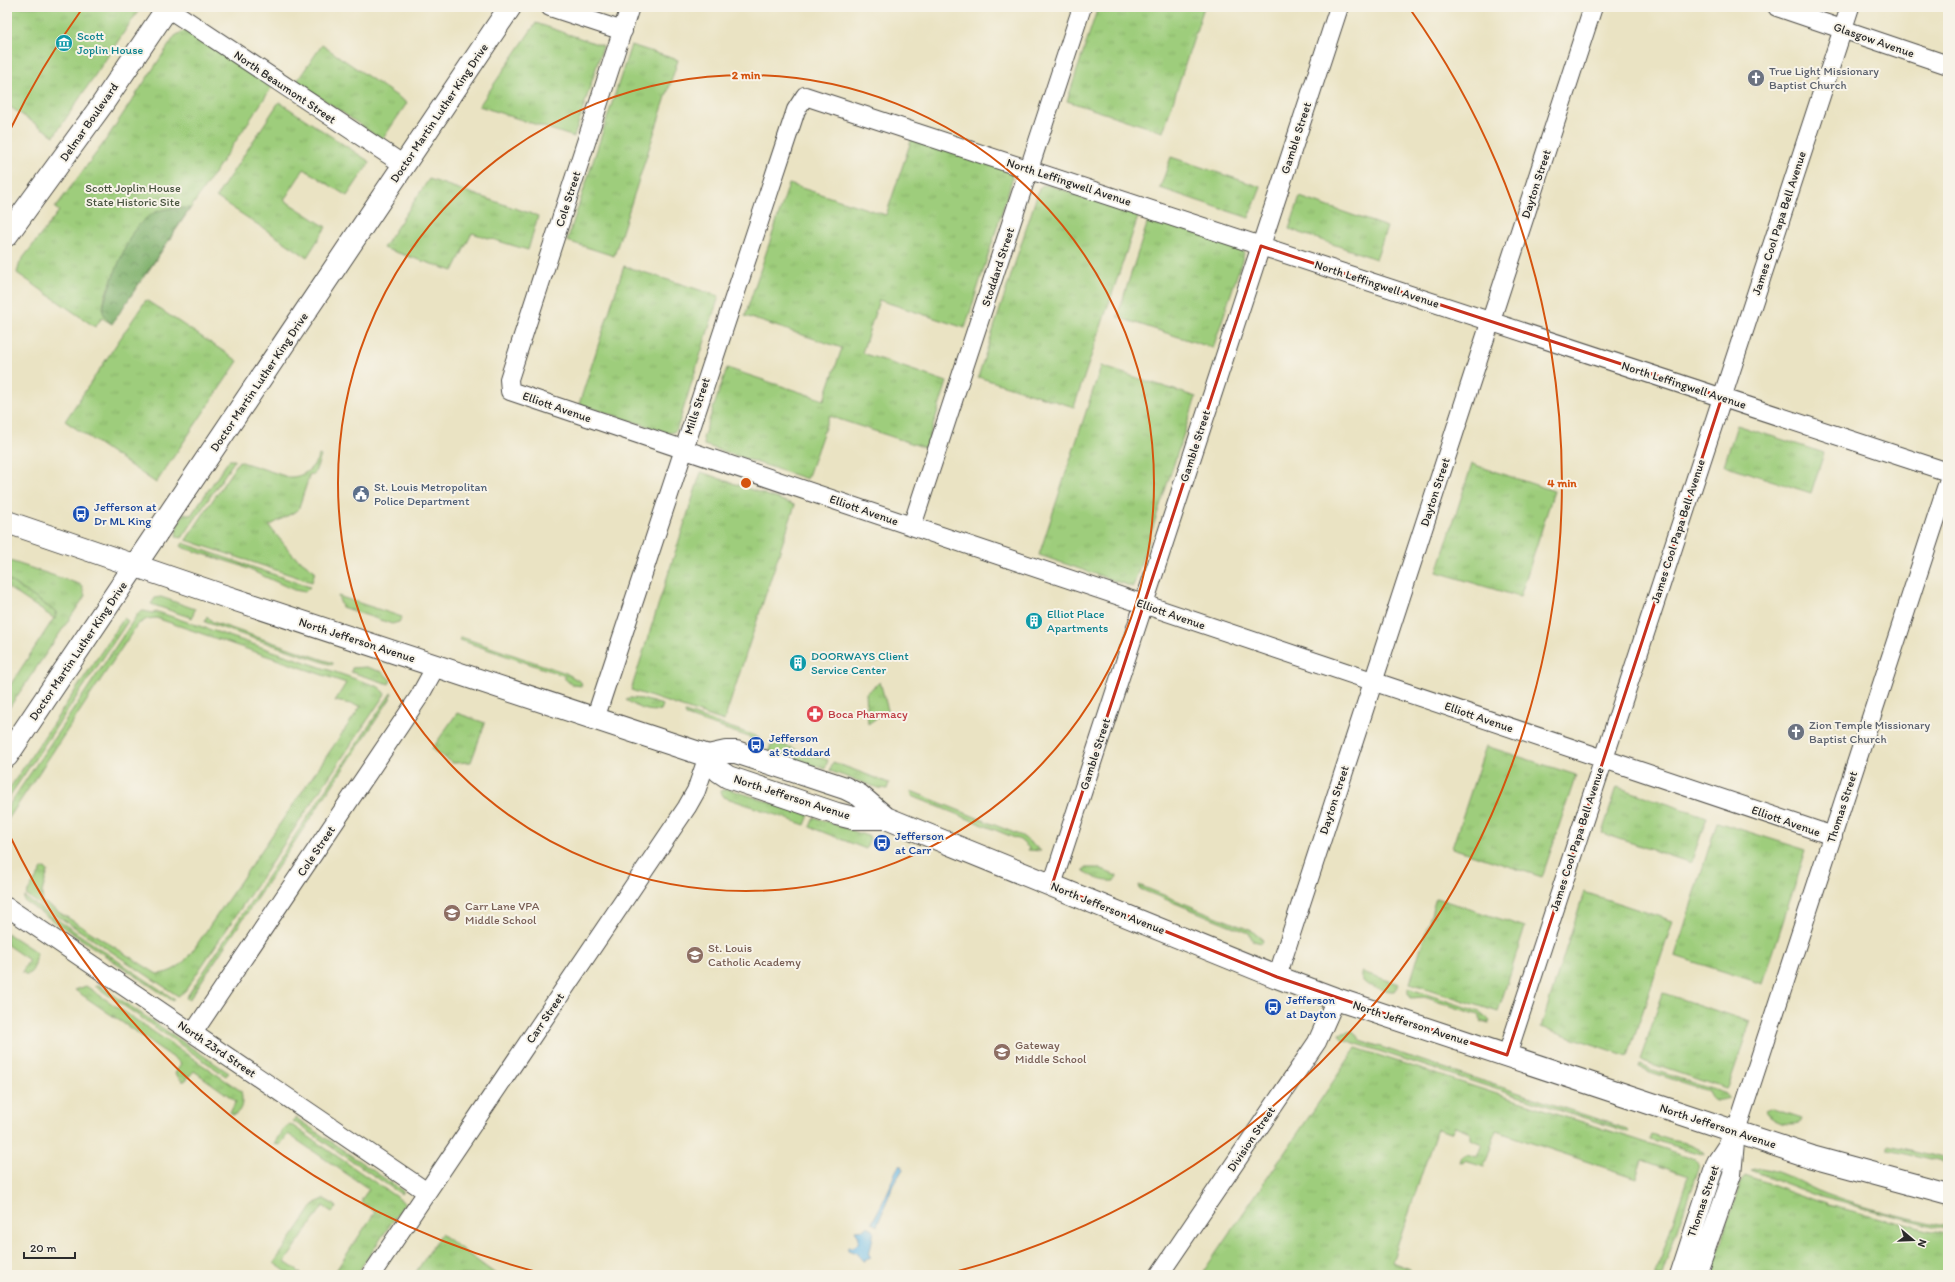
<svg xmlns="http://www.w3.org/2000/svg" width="1955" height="1282" font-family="Itim,sans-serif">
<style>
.grass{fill:url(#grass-tufts);stroke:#647c53}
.forest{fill:url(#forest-crowns);stroke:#546e4b}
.garden{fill:url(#garden-dots);stroke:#647c53}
.water{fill:#6ebee9;stroke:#4c748a}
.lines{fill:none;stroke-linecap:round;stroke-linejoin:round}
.street-casing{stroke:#484742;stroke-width:20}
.secondary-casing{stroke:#484742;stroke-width:24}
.primary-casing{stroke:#484742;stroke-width:24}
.street{stroke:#fff;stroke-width:18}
.secondary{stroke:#fff;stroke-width:22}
.primary{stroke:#fff;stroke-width:22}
.marked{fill:none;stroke:#c8321e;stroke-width:3;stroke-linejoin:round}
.ring{fill:none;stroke:#d5540f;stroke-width:2}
.labels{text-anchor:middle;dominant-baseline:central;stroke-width:4;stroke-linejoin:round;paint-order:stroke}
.culture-label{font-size:12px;fill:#0d838f;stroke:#f7f3e8;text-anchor:start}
.street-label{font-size:12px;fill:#2b2b2b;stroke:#f7f3e8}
.worship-label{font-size:12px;fill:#5b616d;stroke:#f7f3e8;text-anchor:start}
.park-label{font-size:12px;fill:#48543f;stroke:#f7f3e8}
.service-label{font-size:12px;fill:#4e5e75;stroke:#f7f3e8;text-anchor:start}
.transit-label{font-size:12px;fill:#164399;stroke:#f7f3e8;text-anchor:start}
.health-label{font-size:12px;fill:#be3a42;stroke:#f7f3e8;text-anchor:start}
.education-label{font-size:12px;fill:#785e54;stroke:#f7f3e8;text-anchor:start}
.centre{fill:#d5540f;stroke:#f7f3e8;stroke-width:2}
.ring-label{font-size:12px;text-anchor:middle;font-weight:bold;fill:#d5540f;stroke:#f7f3e8;stroke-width:4;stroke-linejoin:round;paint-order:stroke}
</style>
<defs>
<pattern id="grass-tufts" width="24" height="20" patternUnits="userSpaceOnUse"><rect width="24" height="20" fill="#9ecd7b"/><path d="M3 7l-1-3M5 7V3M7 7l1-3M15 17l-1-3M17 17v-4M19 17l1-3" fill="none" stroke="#88b06a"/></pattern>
<pattern id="forest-crowns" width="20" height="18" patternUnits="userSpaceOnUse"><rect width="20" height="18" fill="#7eb06b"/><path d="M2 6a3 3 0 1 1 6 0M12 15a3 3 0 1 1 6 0" fill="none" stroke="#678f58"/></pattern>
<pattern id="garden-dots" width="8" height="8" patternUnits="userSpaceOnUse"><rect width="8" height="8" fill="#9ecd7b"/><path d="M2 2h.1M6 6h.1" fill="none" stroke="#88b06a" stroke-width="1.8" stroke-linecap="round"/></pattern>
</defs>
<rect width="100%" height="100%" fill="#f7f3e8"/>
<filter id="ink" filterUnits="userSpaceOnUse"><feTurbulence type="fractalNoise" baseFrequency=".025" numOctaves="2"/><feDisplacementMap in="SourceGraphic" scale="8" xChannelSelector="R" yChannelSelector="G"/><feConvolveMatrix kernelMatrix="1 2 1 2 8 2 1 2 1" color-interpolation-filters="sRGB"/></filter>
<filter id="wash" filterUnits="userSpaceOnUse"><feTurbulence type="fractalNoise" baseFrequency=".012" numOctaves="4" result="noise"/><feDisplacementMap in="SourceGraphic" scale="16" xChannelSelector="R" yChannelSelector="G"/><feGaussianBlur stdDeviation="0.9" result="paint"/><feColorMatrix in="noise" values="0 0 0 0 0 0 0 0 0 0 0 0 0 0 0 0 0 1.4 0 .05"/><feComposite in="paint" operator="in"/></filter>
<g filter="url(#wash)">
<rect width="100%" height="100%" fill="#eae3c3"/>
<path class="grass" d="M7 7H141L54 136 7 105Z
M1098 7H1204L1163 132 1067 101Z
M536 23 603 46 574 137 479 106Z
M185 30 272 87 147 273 115 272C108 290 95 308 112 324L102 318 95 327 17 273 20 262 59 211 55 208 103 144 175 36Z
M322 45 407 103 382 140 297 81Z
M631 45 678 60 614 256 567 241Z
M279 102 370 162 347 196 304 169 284 200 326 227 307 257 216 197Z
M912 138 1005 169 1011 173 1012 180 965 328 879 300 862 353 947 382 926 448 829 416 807 479 704 445 703 438 727 368 824 400 842 348 745 316 789 184 886 215Z
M1171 157 1261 187 1249 218 1160 188Z
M429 179 538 216 528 250 472 233 453 271 383 248Z
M1042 185H1048L1139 214 1074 407 978 377 1039 189Z
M1300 197 1387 227 1376 259 1289 229Z
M1149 218 1238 247 1243 250 1244 254 1213 348 1117 317Z
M624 266 719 296 677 429 674 432 669 433 579 404Z
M146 300 238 361 156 483 65 421Z
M1101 366 1196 397 1133 587 1039 555Z
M1737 425 1824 453 1811 493 1724 465Z
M319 455 321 456 314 475 310 474 298 510 269 526 293 555 315 571 312 582 186 540 239 461 288 477C303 478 314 468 319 455Z
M229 460H235L182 538 176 537 177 527 184 513 191 515Z
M1472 464 1554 491 1520 597 1437 572Z
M701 472 795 505 724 721 631 690Z
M183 543 310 587 305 592 294 590 239 565 184 548 181 546Z
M7 560 79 584 82 586 85 596 7 711V690L56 615V612L7 579Z
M338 596 402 617 399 622 392 624 342 607Z
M161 597 195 609 192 618 151 604 155 598Z
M144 611 152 613 158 612 379 687 385 694 185 991 178 996 26 895 42 869 45 868 48 871 42 892 43 902 157 974C172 973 183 965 191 953L361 706 335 701 346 683 156 618 147 619 137 625 7 821V808L139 612Z
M207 616 213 622 333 663 332 665 205 622Z
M124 618 128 621 7 800V792Z
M461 637 566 673 581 682 582 686 572 685 564 678 565 676 460 640Z
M366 667 382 672 391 680 389 684 351 672 352 668Z
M880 682 888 710 868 724 866 693Z
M391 693H392L390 699 189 1000 186 998Z
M630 698 642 699 663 705 661 710C649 713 636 707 626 700Z
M685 712 759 737 757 744 749 737 686 716Z
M457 713 485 723 471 762 453 763 432 749Z
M772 741 828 760 825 769 769 751Z
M1486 746 1576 775 1542 877 1452 848Z
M833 762 889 783 887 789 878 788 830 771Z
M1617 787 1707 817 1691 863 1602 833Z
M729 789 809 815 805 825 724 797 720 791Z
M911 791 1022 836 1041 851 1028 850 1029 848 1020 840 912 796Z
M814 817 870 837 866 849 810 827Z
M1717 822 1806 850 1763 984 1675 956Z
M1085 868H1097L1117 876 1115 881C1104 882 1092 878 1083 870Z
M1139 885 1252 931 1263 940 1262 943 1253 941 1249 933 1140 889Z
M1584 892 1673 921 1628 1056 1541 1027Z
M24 897 174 999 173 1001 24 901Z
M1436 898 1525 927 1498 1012 1410 983Z
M7 933 36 952C36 961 35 971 27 975L22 972 29 960 7 945Z
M1362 972 1399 984 1394 991C1389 992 1367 986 1364 982 1361 979 1362 976 1362 972Z
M99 985 229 1073 226 1076 95 986Z
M86 986 241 1091C243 1100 243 1112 233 1115L230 1113 236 1101 194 1071 185 1081H182L175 1074 181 1063 75 990Z
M1408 988 1480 1012 1491 1021 1490 1023 1482 1022 1478 1015 1424 997 1411 998 1408 994Z
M1663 993 1750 1022 1728 1088 1726 1089 1640 1060Z
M1353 1031 1360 1040 1627 1129 1628 1132 1342 1039 1339 1034Z
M1356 1048 1696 1159 1699 1165 1662 1275H1654V1273L1661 1258 1688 1176 1642 1160 1636 1178 1496 1131 1484 1167 1465 1161 1464 1163 1460 1162 1462 1156 1467 1154 1477 1157 1482 1144 1470 1139V1132L1455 1126 1451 1133 1437 1129 1392 1262 1410 1269V1275H1201Z
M1639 1065 1726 1094 1729 1098C1718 1101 1713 1103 1708 1091L1638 1068Z
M1770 1109 1801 1119 1799 1123C1787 1126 1772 1122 1765 1111Z
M296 1118 403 1191 401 1194 293 1121Z
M290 1124 405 1203 356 1275H333L375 1212 362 1203V1199L369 1189 288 1134 280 1145 274 1144 282 1130Z
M1652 1134C1659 1136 1666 1140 1674 1141 1687 1143 1696 1143 1705 1155L1650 1139Z
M1889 1145 1948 1159V1163L1889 1149Z
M1761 1168C1784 1171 1804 1186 1826 1194 1865 1209 1907 1217 1948 1227V1230L1821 1197 1751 1170Z
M1746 1175 1828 1205 1948 1235V1275H1710L1740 1184Z
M324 1199 335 1205 336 1208 332 1212 323 1206 285 1262 302 1274 291 1275 274 1263 315 1203Z
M441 1234 497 1275H414Z"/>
<path class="forest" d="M190 208 112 324C108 321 105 317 103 312 101 303 127 241 133 232 137 226 144 220 149 216 161 207 175 208 190 208Z"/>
<path class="garden" d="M7 579 56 612 55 619 7 587Z"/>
<path class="water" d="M901 1164 903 1169 893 1185 877 1226 872 1223C877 1212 884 1201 889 1189 893 1180 894 1171 901 1164Z
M868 1226 874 1231 869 1256 871 1258 863 1261 856 1253 848 1250V1247H853L858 1244 859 1236 855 1230 865 1229Z"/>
</g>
<g filter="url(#ink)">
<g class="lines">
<defs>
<path id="street" d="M166 7 404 165
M550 7 623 31
M630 7 509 379 510 391 1833 836
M1777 7 1948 65
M912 526 1082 7
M595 719 796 110 805 96 1948 472
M1052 885 1339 7
M7 907 427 1192
M1277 977 1593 7
M193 1033 419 697 436 666
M1507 1055 1850 7
M371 1275 687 807 696 791 708 756
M1159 1275 1317 1042 1336 999
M1679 1275 1716 1162 1736 1132
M1697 1275 1732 1175 1736 1131 1948 482"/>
<path id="secondary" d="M7 235 101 106 168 7
M7 756 510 7"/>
<path id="primary" d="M7 522 224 596 708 756 726 752H736L845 788 859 795 886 818 1277 977 1336 999 1812 1157 1948 1194
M708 756 719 771 728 777 837 814 853 818H886"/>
</defs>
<use href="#street" class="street-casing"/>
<use href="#secondary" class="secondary-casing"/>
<use href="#primary" class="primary-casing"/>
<use href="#street" class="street"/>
<use href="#secondary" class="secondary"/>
<use href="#primary" class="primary"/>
</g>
</g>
<path class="marked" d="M1261 246 1722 397 1507 1055 1277 977 1052 885Z"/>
<g class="ring">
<circle cx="746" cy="483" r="408"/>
<path d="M549 1275A816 816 0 0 1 9 834M9 132A816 816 0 0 1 82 9M1410 9A816 816 0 0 1 943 1275"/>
</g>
<defs>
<symbol id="museum-disc" viewBox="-11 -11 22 22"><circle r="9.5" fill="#0f9aa8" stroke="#f7f3e8"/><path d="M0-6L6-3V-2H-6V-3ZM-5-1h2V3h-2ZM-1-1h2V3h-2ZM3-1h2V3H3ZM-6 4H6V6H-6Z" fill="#fff"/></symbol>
<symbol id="church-disc" viewBox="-11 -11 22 22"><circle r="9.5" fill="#6b7280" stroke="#f7f3e8"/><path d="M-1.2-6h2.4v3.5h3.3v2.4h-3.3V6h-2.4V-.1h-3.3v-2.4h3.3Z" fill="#fff"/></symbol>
<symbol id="civic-disc" viewBox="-11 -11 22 22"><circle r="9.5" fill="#5c6f8a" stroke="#f7f3e8"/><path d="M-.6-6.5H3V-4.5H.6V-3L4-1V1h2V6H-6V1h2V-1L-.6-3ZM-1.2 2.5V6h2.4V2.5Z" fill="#fff"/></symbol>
<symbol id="bus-disc" viewBox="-11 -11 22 22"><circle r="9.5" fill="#1a4fb4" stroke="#f7f3e8"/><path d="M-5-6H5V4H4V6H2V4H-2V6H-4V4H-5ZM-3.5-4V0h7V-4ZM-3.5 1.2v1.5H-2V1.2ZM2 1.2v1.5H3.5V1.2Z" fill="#fff"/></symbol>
<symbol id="building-disc" viewBox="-11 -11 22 22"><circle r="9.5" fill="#0f9aa8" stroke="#f7f3e8"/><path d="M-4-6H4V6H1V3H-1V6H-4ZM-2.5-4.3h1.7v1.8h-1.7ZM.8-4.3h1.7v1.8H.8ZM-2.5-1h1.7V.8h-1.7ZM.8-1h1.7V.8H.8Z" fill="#fff"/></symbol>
<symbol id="pharmacy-disc" viewBox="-11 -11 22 22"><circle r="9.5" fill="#e0444e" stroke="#f7f3e8"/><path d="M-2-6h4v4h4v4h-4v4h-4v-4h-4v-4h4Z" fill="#fff"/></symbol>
<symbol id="school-disc" viewBox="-11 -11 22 22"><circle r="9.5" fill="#8d6e63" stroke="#f7f3e8"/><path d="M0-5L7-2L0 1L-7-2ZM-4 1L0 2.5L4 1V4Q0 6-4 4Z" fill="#fff"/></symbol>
</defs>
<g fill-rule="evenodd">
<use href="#museum-disc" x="54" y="33" width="20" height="20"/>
<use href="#church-disc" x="1746" y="68" width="20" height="20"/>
<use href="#civic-disc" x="351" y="484" width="20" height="20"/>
<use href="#bus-disc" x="71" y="504" width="20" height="20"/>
<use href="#building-disc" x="1024" y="611" width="20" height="20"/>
<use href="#building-disc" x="788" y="653" width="20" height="20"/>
<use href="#pharmacy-disc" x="805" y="704" width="20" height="20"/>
<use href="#church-disc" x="1786" y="722" width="20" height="20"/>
<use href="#bus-disc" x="746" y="735" width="20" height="20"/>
<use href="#bus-disc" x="872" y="833" width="20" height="20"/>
<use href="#school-disc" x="442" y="903" width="20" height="20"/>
<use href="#school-disc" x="685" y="945" width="20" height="20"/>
<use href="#bus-disc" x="1263" y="997" width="20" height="20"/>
<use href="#school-disc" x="992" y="1042" width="20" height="20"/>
</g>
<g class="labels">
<g class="culture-label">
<text x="77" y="36">Scott<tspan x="77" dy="14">Joplin House</tspan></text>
<text x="1047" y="614">Elliot Place<tspan x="1047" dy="14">Apartments</tspan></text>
<text x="811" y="656">DOORWAYS Client<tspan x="811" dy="14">Service Center</tspan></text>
</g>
<g class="street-label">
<text transform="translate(1874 40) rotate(19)">Glasgow Avenue</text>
<text transform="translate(285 87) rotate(34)">North Beaumont Street</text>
<text transform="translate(439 113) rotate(-56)">Doctor Martin Luther King Drive</text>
<text transform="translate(89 122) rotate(-55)">Delmar Boulevard</text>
<text transform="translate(1296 138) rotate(-72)">Gamble Street</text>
<text transform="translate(1069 182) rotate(18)">North Leffingwell Avenue</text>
<text transform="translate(1536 184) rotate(-72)">Dayton Street</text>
<text transform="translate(568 199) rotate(-72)">Cole Street</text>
<text transform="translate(1779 223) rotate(-72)">James Cool Papa Bell Avenue</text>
<text transform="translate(998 267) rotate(-72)">Stoddard Street</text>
<text transform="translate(1377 284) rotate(18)">North Leffingwell Avenue</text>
<text transform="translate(259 382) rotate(-56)">Doctor Martin Luther King Drive</text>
<text transform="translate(1684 385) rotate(18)">North Leffingwell Avenue</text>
<text transform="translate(697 406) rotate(-72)">Mills Street</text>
<text transform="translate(557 407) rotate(19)">Elliott Avenue</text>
<text transform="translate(1195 446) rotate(-72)">Gamble Street</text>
<text transform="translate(1435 492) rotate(-72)">Dayton Street</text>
<text transform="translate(864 510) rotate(19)">Elliott Avenue</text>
<text transform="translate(1678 531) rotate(-72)">James Cool Papa Bell Avenue</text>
<text transform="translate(1171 614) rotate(19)">Elliott Avenue</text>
<text transform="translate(357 640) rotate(18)">North Jefferson Avenue</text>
<text transform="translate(78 651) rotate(-56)">Doctor Martin Luther King Drive</text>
<text transform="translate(1479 717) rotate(19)">Elliott Avenue</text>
<text transform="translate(1095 754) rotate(-72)">Gamble Street</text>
<text transform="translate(792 797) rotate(18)">North Jefferson Avenue</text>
<text transform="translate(1334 800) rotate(-72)">Dayton Street</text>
<text transform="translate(1842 807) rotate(-72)">Thomas Street</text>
<text transform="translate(1786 821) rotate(19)">Elliott Avenue</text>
<text transform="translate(1577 839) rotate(-72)">James Cool Papa Bell Avenue</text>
<text transform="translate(316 851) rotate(-56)">Cole Street</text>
<text transform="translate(1108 908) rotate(22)">North Jefferson Avenue</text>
<text transform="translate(545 1018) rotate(-56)">Carr Street</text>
<text transform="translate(1411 1023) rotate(18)">North Jefferson Avenue</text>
<text transform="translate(217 1049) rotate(34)">North 23rd Street</text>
<text transform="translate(1718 1126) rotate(18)">North Jefferson Avenue</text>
<text transform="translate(1251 1139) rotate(-56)">Division Street</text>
<text transform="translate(1703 1201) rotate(-71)">Thomas Street</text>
</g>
<g class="worship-label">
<text x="1769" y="71">True Light Missionary<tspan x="1769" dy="14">Baptist Church</tspan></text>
<text x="1809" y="725">Zion Temple Missionary<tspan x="1809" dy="14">Baptist Church</tspan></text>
</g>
<g class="park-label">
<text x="133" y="188">Scott Joplin House<tspan x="133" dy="14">State Historic Site</tspan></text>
</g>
<g class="service-label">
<text x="374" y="487">St. Louis Metropolitan<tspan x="374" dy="14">Police Department</tspan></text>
</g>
<g class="transit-label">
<text x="94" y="507">Jefferson at<tspan x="94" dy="14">Dr ML King</tspan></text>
<text x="769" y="738">Jefferson<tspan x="769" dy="14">at Stoddard</tspan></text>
<text x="895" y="836">Jefferson<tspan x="895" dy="14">at Carr</tspan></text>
<text x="1286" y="1000">Jefferson<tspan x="1286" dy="14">at Dayton</tspan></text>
</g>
<g class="health-label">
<text x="828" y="714">Boca Pharmacy</text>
</g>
<g class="education-label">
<text x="465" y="906">Carr Lane VPA<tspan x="465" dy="14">Middle School</tspan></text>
<text x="708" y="948">St. Louis<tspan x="708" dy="14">Catholic Academy</tspan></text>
<text x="1015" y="1045">Gateway<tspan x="1015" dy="14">Middle School</tspan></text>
</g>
</g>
<circle cx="746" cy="483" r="6" class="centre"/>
<g class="ring-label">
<text x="746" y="79">2 min</text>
<text x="1562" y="487">4 min</text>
</g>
<rect width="1955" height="1282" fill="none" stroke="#f7f3e8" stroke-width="24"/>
<g transform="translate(1913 1240) rotate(109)" stroke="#f7f3e8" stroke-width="3" paint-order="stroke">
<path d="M0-3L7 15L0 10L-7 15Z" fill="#2b2b2b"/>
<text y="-6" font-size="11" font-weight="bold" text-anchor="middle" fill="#2b2b2b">N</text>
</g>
<path d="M24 1252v6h51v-6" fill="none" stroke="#2b2b2b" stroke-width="2"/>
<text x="30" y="1252" font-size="12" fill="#2b2b2b" stroke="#f7f3e8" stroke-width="3" paint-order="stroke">20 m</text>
</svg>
